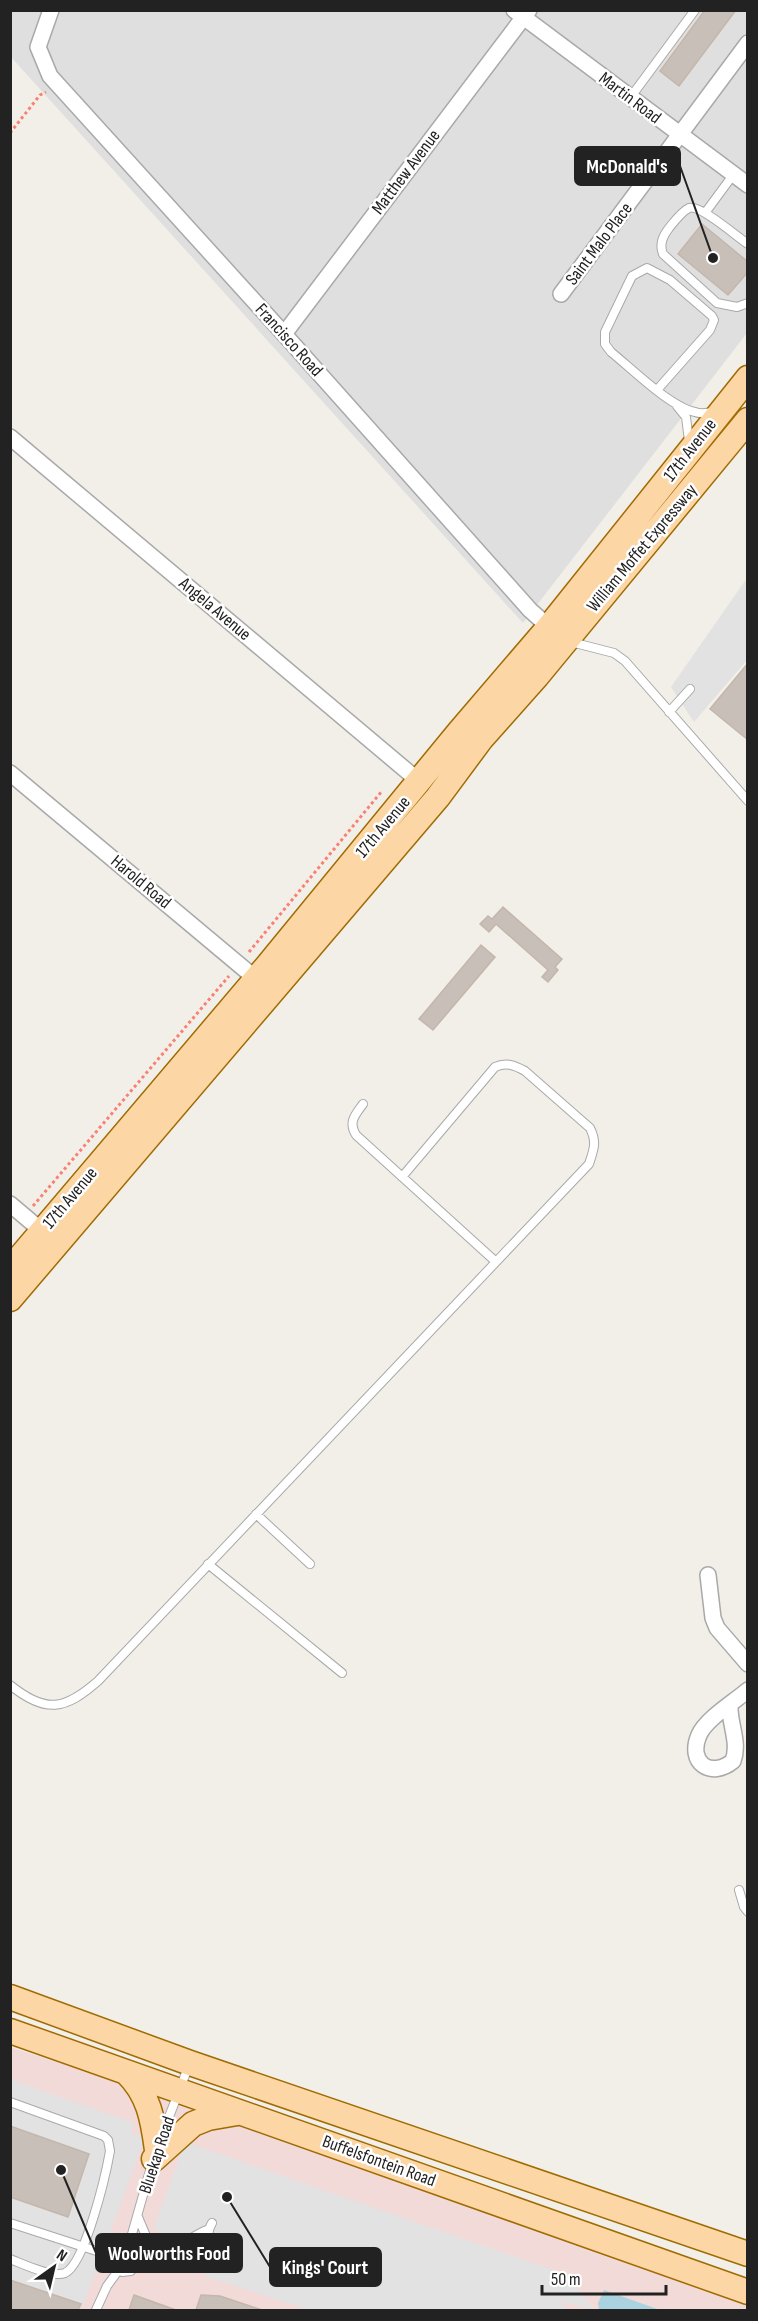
<svg xmlns="http://www.w3.org/2000/svg" width="758" height="2321" font-family="'Sofia Sans Condensed',sans-serif">
<style>
.residential{fill:#e0dfdf}
.commercial{fill:#f2dad9}
.parking{fill:#e2e2e2}
.water{fill:#aad3df}
.building{fill:#c7bfb8;stroke:#c4b6ab;stroke-width:1.5}
.lines{fill:none;stroke-linecap:round;stroke-linejoin:round}
.service-casing{stroke:#a9a9a9;stroke-width:10}
.minor-casing{stroke:#a9a9a9;stroke-width:18}
.primary-casing{stroke:#a06b00;stroke-width:27}
.path{stroke:#fa8072;stroke-width:3;stroke-dasharray:3 3;stroke-linecap:butt}
.service{stroke:#fff;stroke-width:8}
.minor{stroke:#fff;stroke-width:15}
.primary{stroke:#fcd6a4;stroke-width:24}
.labels{text-anchor:middle;dominant-baseline:central;stroke-width:5;stroke-linejoin:round;paint-order:stroke}
.street-label{font-size:18px;fill:#222;stroke:#fff}
.leader{fill:none;stroke:#222;stroke-width:2}
.callout-dot{fill:#222;stroke:#fff;stroke-width:2}
.callout{fill:#222;stroke:#222;stroke-width:2}
.callout-label{font-size:20px;text-anchor:middle;font-weight:bold;fill:#fff}
</style>
<rect width="100%" height="100%" fill="#f2efe9"/>
<path class="residential" d="M10 11H747V333L523 623 11 57Z"/>
<path class="commercial" d="M10 2047 138 2088 747 2305V2310H11Z"/>
<path class="parking" d="M747 578V660L694 722 671 687Z
M11 2080 134 2123 131 2133 145 2137 83 2306 11 2281Z
M185 2142 565 2274 595 2310 561 2301 566 2310H310L208 2277 154 2227Z"/>
<path class="water" d="M604 2290 660 2310H599L598 2303Z"/>
<path class="building" d="M705 10H736L679 86 660 71Z
M702 224 748 262V272L728 295 678 254Z
M748 663V740L710 709Z
M503 907 562 959 555 967 558 970 548 982 542 977 548 970 496 924 489 932 480 924 488 916 492 919Z
M481 945 495 957 433 1030 419 1019Z
M10 2126 89 2154 68 2217 10 2197Z
M10 2280 81 2304 78 2310H10Z
M134 2295 176 2310H129Z
M201 2295 220 2296 262 2310H196Z"/>
<g class="lines">
<defs>
<path id="service" d="M630 98 695 10
M705 213 733 175
M748 244C737 237 700 204 689 208 681 212 674 222 669 228 663 236 659 244 663 254L717 303 737 307 748 303
M657 390 710 330 714 320 712 316 670 280 647 268 632 276 605 332V344L611 352C631 368 670 407 695 412 700 414 708 413 713 412
M677 406 686 417 689 441
M571 642 614 653 625 661 748 801
M669 712 690 689
M363 1104C355 1115 348 1122 356 1135L495 1261
M256 1514 310 1564
M208 1564 342 1673
M10 1685C46 1714 65 1710 98 1681L589 1164C594 1149 597 1142 590 1128L525 1071C514 1065 506 1062 495 1067L402 1177
M739 1890 744 1907 748 1912
M10 2102 104 2136 108 2140 110 2151C106 2174 85 2264 65 2273 52 2278 23 2264 10 2259
M162 2135 189 2065
M138 2217 146 2236 163 2253
M10 2223 112 2256
M128 2248 153 2160
M135 2253 136 2263 131 2271 122 2272 114 2268 112 2256C122 2239 134 2255 150 2255 174 2254 187 2238 207 2230
M135 2265C162 2269 190 2267 206 2241 209 2235 208 2229 212 2223
M96 2310 107 2286 118 2271"/>
<path id="minor" d="M51 10 38 47 50 76 284 334 530 610 549 627
M514 10 748 185
M561 294 748 43
M284 334 529 10
M10 437 420 782
M10 773 261 983
M10 1204 42 1231
M708 1575 713 1618 717 1628 748 1664
M730 1705C729 1724 740 1742 733 1761 711 1779 687 1763 699 1735 706 1719 734 1702 748 1690"/>
<path id="primary" d="M10 1269 268 965 459 732 549 627 748 378
M10 1299 438 797 481 739 537 676 748 420
M10 1997 190 2063 748 2254
M10 2031 748 2292
M126 2072C149 2094 153 2120 157 2150
M154 2159 193 2124 208 2118 237 2113"/>
</defs>
<use href="#service" class="service-casing"/>
<use href="#minor" class="minor-casing"/>
<use href="#primary" class="primary-casing"/>
<path class="path" d="M10 133 40 95 46 92
M249 952 382 791
M33 1206 229 976"/>
<use href="#service" class="service"/>
<use href="#minor" class="minor"/>
<use href="#primary" class="primary"/>
</g>
<g class="labels">
<g class="street-label">
<text transform="translate(630 98) rotate(37)">Martin Road</text>
<text transform="translate(406 172) rotate(-53)">Matthew Avenue</text>
<text transform="translate(599 244) rotate(-53)">Saint Malo Place</text>
<text transform="translate(289 340) rotate(48)">Francisco Road</text>
<text transform="translate(690 450) rotate(-52)">17th Avenue</text>
<text transform="translate(642 548) rotate(-50)">William Moffet Expressway</text>
<text transform="translate(215 609) rotate(40)">Angela Avenue</text>
<text transform="translate(383 827) rotate(-50)">17th Avenue</text>
<text transform="translate(141 882) rotate(40)">Harold Road</text>
<text transform="translate(70 1198) rotate(-50)">17th Avenue</text>
<text transform="translate(157 2155) rotate(-72)">Bluekap Road</text>
<text transform="translate(379 2161) rotate(20)">Buffelsfontein Road</text>
</g>
</g>
<path class="leader" d="M713 258L680 166M61 2170L96 2253M227 2197L270 2267"/>
<g class="callout-dot">
<circle cx="713" cy="258" r="6"/>
<circle cx="61" cy="2170" r="6"/>
<circle cx="227" cy="2197" r="6"/>
</g>
<g class="callout">
<rect x="575" y="147" width="105" height="38" rx="6"/>
<rect x="96" y="2234" width="146" height="38" rx="6"/>
<rect x="270" y="2248" width="111" height="38" rx="6"/>
</g>
<g class="callout-label">
<text x="627" y="173">McDonald's</text>
<text x="169" y="2260">Woolworths Food</text>
<text x="325" y="2274">Kings' Court</text>
</g>
<rect width="758" height="2321" fill="none" stroke="#222222" stroke-width="24"/>
<g transform="translate(54 2267) rotate(34)" stroke="#ffffff" stroke-width="4.5" paint-order="stroke">
<path d="M0-4.5L10 22L0 15L-10 22Z" fill="#222222"/>
<text y="-9" font-size="16" font-weight="bold" text-anchor="middle" fill="#222222">N</text>
</g>
<path d="M542 2285v9h124v-9" fill="none" stroke="#222222" stroke-width="3"/>
<text x="551" y="2285" font-size="18" fill="#222222" stroke="#ffffff" stroke-width="4.5" paint-order="stroke">50 m</text>
</svg>
